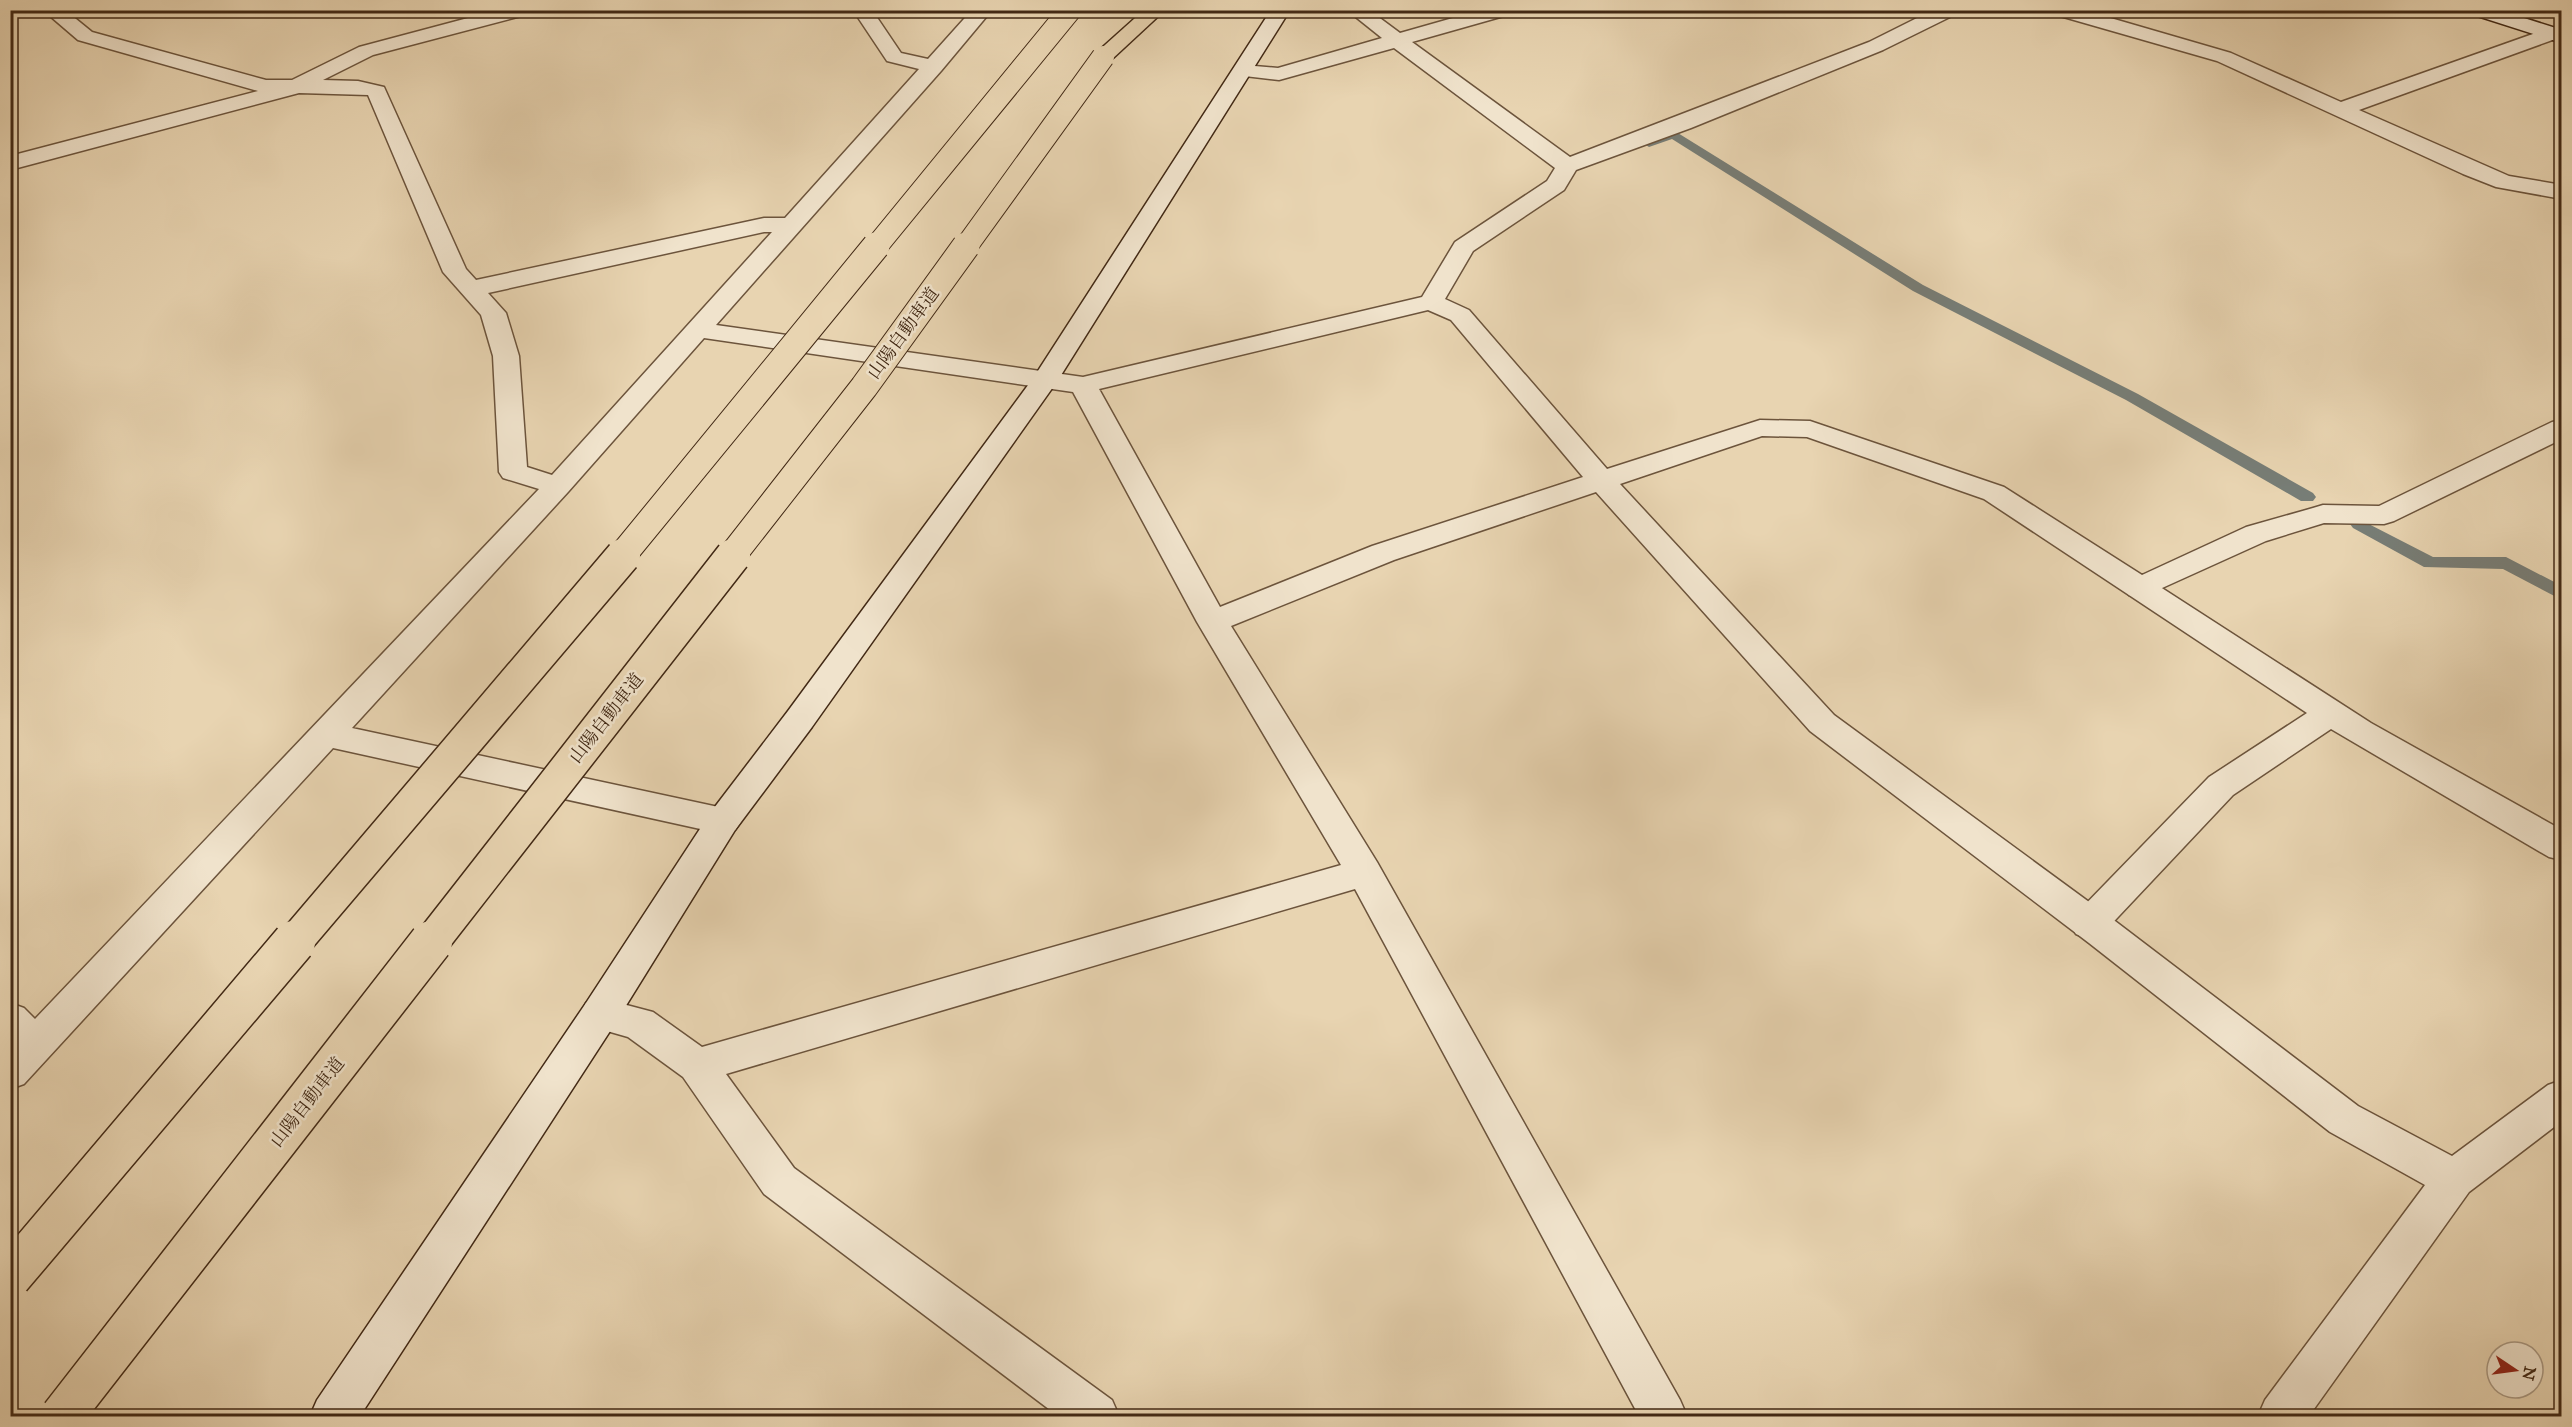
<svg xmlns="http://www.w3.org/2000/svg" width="2572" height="1427" font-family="'IM FELL Great Primer','Noto Serif JP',serif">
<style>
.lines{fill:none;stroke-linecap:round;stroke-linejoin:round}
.stream{fill:#777d76;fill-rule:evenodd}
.lane-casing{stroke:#6c543c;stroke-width:3}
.street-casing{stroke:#6c543c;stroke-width:3}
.secondary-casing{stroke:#422915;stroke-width:3}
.highway-casing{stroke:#422915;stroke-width:3}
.lane{fill:#f0e3cc;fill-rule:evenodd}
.street{fill:#f0e3cc;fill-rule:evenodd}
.secondary{fill:#f0e3cc;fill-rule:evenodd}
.highway{fill:#e8d4b1;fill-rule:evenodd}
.highway-bridge-far3-casing{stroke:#422915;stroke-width:24;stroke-linecap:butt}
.highway-bridge-far2-casing{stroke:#422915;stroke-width:29;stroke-linecap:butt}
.highway-bridge-far1-casing{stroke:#422915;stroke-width:37;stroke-linecap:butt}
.highway-bridge-casing{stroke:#422915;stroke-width:45;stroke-linecap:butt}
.highway-bridge-far3{stroke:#e8d4b1;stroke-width:22}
.highway-bridge-far2{stroke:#e8d4b1;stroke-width:27}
.highway-bridge-far1{stroke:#e8d4b1;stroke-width:34}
.highway-bridge{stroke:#e8d4b1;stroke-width:42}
.labels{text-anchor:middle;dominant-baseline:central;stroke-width:5;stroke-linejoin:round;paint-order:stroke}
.street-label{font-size:18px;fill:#422915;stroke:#f0e3cc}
</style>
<rect width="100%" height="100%" fill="#e8d4b1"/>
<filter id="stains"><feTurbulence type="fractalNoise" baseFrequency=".00333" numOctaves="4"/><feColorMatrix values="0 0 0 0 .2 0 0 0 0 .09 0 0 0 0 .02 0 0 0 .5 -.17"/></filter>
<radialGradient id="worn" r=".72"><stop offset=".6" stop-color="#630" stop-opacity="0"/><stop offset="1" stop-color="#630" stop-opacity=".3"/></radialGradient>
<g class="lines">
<path class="stream" d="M1673 130 1923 285 2138 394 2313 493 2316 497 2313 501H2301L2126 400 1913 291 1672 139 1649 147 1643 143Z
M2359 519 2433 557H2506L2562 586V600L2503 569 2424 567 2353 528 2350 524 2353 520Z"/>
<defs>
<path id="lane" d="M2140 578 2151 581 2371 723 2562 830V860L2549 857 2331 729 2233 795 2102 934 2089 939 2076 934 2070 924 2076 914 2209 777 2307 713 2129 595 2125 588 2129 581Z"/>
<path id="street" d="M43 10H65L92 32 266 80H292L359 47 498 10H531L529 14 373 55 323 80 358 81 384 87 466 269 476 280 764 218H785L919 69 887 61 853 10H872L901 53 928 59 972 10H992L941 71 716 325 1083 377 1422 297 1455 242 1547 181 1555 168 1394 48 1279 80 1236 75 1233 71 1236 67 1243 65 1278 68 1382 38 1347 10H1369L1400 33 1481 10H1513L1511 14 1412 42 1570 157 1869 42 1933 10H1958L1956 14 1883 50 1691 128 1576 170 1564 190 1473 251 1445 299 1469 310 1607 469 1760 420 1810 421 2004 487 2142 575 2246 527 2313 508 2323 505 2379 506 2552 422 2562 420V439L2394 521 2384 524 2324 523 2266 541 2140 598 2129 595 1984 499 1807 437 1762 436 1620 484 1834 715 2115 921 2358 1106 2452 1156 2548 1085 2562 1080V1121L2469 1192 2309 1416H2258L2265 1400 2425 1185 2330 1132 2089 943 1810 731 1596 492 1394 560 1231 626 1377 862 1680 1400 1687 1416H1639L1355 889 726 1074 794 1168 1112 1400 1119 1416H1058L764 1194 683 1077 628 1037 586 1025 581 1014 586 1003 600 998 653 1012 702 1047 1341 865 1197 622 1073 392 704 338 568 492 352 728 723 808 735 812 741 821 735 830 723 834 333 748 24 1084 10 1089V1003L24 1008 35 1019 539 489 503 478 499 472 493 356 481 315 443 272 368 95 299 93 10 170V156L258 91 78 40ZM764 232H772L552 475 527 467 519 356 506 313 488 293ZM1428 310 1451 320 1583 477 1372 546 1220 607 1099 389Z
M2051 10H2083L2231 53 2341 102 2544 30H2558L2561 34 2558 38 2359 110 2509 176 2562 185V199L2496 187 2463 174 2217 61 2053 14Z"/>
<path id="secondary" d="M1271 10H1290L1058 380 812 727 735 830 614 1025 360 1416H310L317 1400 586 1003 711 812 788 711 1034 377Z
M2469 10H2499L2562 30V43L2471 14Z"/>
<path id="highway" d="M1144 10H1165L1110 61H1096L1093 57 1096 53Z"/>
</defs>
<use href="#lane" class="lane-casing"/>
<use href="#street" class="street-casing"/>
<use href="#secondary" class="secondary-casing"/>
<use href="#highway" class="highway-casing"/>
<use href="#lane" class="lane"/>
<use href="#street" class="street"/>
<use href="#secondary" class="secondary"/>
<use href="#highway" class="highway"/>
<defs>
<path id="highway-bridge-far3" d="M875 248 1070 10
M965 248 1103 57"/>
<path id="highway-bridge-far2" d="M621 557 876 246
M731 557 864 387 966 246"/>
<path id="highway-bridge-far1" d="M293 944 623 556
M430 944 733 556"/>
<path id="highway-bridge" d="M10 1277 294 942
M62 1416 431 942"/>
</defs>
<use href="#highway-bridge-far3" class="highway-bridge-far3-casing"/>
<use href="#highway-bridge-far2" class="highway-bridge-far2-casing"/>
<use href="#highway-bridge-far1" class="highway-bridge-far1-casing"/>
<use href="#highway-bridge" class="highway-bridge-casing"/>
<use href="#highway-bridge-far3" class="highway-bridge-far3"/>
<use href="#highway-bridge-far2" class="highway-bridge-far2"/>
<use href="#highway-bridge-far1" class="highway-bridge-far1"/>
<use href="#highway-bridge" class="highway-bridge"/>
</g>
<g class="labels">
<g class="street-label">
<text transform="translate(903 333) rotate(-54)">山陽自動車道</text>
<text transform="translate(606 718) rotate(-52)">山陽自動車道</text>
<text transform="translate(307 1102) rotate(-52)">山陽自動車道</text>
</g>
</g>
<rect width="2572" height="1427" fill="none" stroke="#e8d4b1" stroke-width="36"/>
<rect x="12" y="12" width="2548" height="1403" fill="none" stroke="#422915" stroke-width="3"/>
<rect x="18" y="18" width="2536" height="1391" fill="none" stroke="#422915" stroke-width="1.5"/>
<g transform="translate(2515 1370) rotate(103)"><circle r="28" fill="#f0e3cc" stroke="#aa9983" stroke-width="1.5"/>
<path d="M0-4.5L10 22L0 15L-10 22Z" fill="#8f2418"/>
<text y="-9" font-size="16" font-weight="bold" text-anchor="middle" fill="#422915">N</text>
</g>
<rect width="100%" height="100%" filter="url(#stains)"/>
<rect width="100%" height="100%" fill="url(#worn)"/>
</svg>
